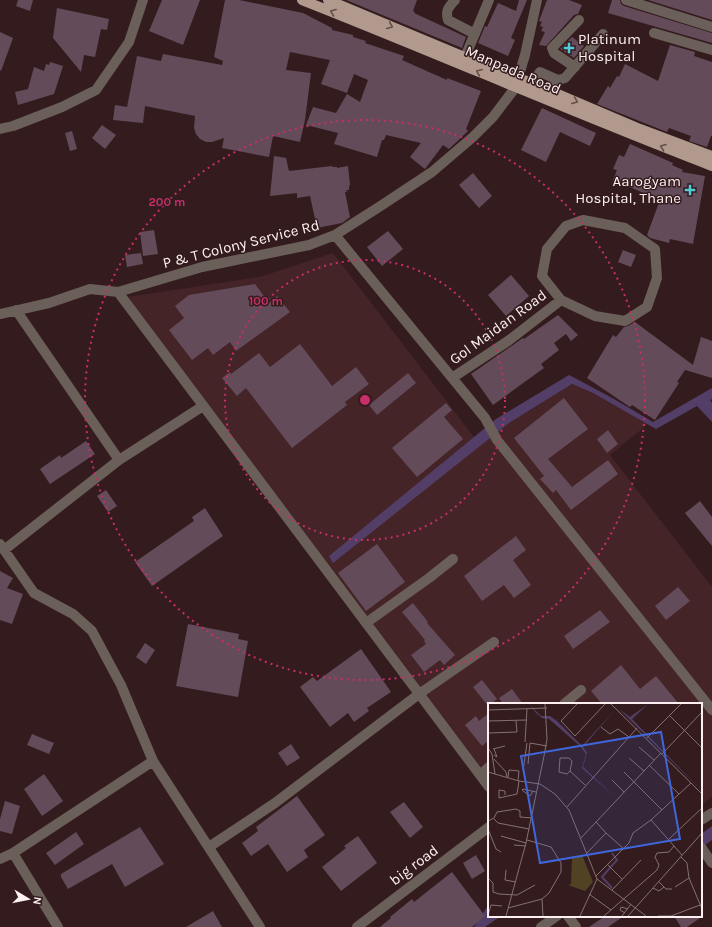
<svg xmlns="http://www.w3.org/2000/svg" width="712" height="927" font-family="Karla,sans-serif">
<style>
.built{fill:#442427}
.water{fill:#533e67}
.building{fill:#634b5a}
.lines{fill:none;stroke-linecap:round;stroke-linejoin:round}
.minor{stroke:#6a5f59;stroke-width:10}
.major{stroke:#b1998d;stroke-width:10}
.oneway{stroke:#664e4a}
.ring{fill:none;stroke:#c82e6a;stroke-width:2;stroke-dasharray:2 4}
.poi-dot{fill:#52cbd8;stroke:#341c1e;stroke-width:1.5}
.labels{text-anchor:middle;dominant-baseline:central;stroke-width:3;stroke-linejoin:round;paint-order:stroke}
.poi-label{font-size:15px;fill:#fef0f0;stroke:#341c1e;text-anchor:start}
.street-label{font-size:15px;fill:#fef0f0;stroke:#341c1e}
.inset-river{fill:none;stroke:#533e67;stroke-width:2}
.inset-road{fill:none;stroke:#857172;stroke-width:1}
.view{fill:#3f66dc;fill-opacity:0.15;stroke:#3f66dc;stroke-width:2}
.inset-edge{fill:none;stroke:#fef0f0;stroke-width:2}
.centre{fill:#c82e6a;stroke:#341c1e;stroke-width:2}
.ring-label{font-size:12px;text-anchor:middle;font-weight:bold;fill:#c82e6a;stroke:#341c1e;stroke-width:3;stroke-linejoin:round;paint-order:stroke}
</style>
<rect width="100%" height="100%" fill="#341c1e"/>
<path class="built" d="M333 253 480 445 509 423 572 384 593 393 648 424 610 455 712 587V797L701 805V704H489V784L128 297 260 277Z"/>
<path class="water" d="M569 375 573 377 614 399 653 422 712 388V399L710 400 712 403V422L697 406 656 429 593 393 572 384 509 423 333 563 329 556 496 419Z
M712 826V840L701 848V834Z
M489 904V916H501L485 927H474Z"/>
<path class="building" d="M18 0H33L30 11 16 6Z
M162 0H200L183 45 149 31Z
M225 0H239L303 13 332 28V30L353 35V37L366 41 365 43 404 56 402 60 447 80V78L481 91 466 129 468 131 449 149 443 145 425 169 410 157 421 143 386 135 384 140H382L377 157 334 144 338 133 306 125 313 107 336 113 347 94 360 102 368 80 354 74 347 93 321 84 330 60 290 52 286 70 311 73 305 120 300 142 273 136 269 157 222 148 224 138 212 142H206L200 139 196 134 194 128 195 116 145 106 143 123 113 120 115 105 127 107 137 56 161 61 163 54 222 65 223 61 214 57Z
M346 0H417L413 11 415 12 414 13 466 37 462 48Z
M519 0H527L511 38 515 40 508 56 478 43 485 26 487 27 498 3 516 11Z
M547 0H569L582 5 578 14 574 15 546 46 539 45 545 32 541 31 543 27 540 26 542 22 539 21Z
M612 0H620L621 4 624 6 712 33V43L608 13Z
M648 0H712V20Z
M57 8 109 19 107 30 101 29 95 57 84 55 81 72 53 38Z
M0 32 13 38 1 71 0 70Z
M572 37 584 46 574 58 560 49Z
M670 45 695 52 694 56 712 62V136H711L707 147 689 141 691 136 669 128 667 132 597 104 608 86 610 88 617 76 619 77 625 64 658 81Z
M50 62 63 66 54 94 18 105 15 92 28 89 34 67 44 71 46 64 49 65Z
M542 108 596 133 590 146 560 132 546 162 521 150Z
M102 125 116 135 105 149 92 138Z
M72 131 77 149 70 151 65 133Z
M630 144 673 163 672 165 683 170 682 172 705 176 693 244 670 239 669 243 650 238 647 235 660 200 613 180 617 170 613 169 619 155 624 157Z
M274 156 286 158 289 171 332 166 333 167H337V168L348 166 350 185 349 186V190H346L347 192H345L350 217 342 223 317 228 310 196 297 198V193L270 196Z
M473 173 492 196 479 208 459 185Z
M154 230 158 254 143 256 140 232Z
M388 231 403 249 382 266 367 247Z
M623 250 636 255 631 267 618 262Z
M141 253 143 264 127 267 125 255Z
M511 275 529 296 506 316 488 295Z
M255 284 269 303 277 296 290 312 236 351 230 342 213 355 208 348 192 360 169 330 184 318 175 306 189 295Z
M558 315 578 335 571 341 566 334 554 343 559 350 541 364 544 368 493 405 471 374 523 338 524 339Z
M635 322 693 365 701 337 712 341V378L685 370 677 382 679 383 655 420 632 405 630 407 587 378 613 335 616 337 624 327 628 326Z
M300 344 332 386 356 367 369 384 345 402 347 405 292 448 246 388 237 396 222 378 230 372 231 374 259 353 270 367Z
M408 373 416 383 377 415 369 405Z
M564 398 588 429 548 459 572 487 608 460 618 474 571 510 556 490 553 493 540 479 544 476 514 438Z
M446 403 452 410 444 417 463 439 417 477 392 448Z
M608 430 618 444 607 453 597 439Z
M86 441 95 454 50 484 40 469 60 455 61 458Z
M106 490 117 506 108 512 97 496Z
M700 501 712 517V546L685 513Z
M205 508 223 536 152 586 135 562 194 521 192 517Z
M516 536 526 550 513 560 531 585 514 598 504 585 482 601 464 576Z
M377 544 405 582 366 611 338 573Z
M0 571 13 578 7 588 23 594 12 624 0 620Z
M678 587 690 601 666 620 655 606Z
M413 603 428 622 427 623 455 655 444 665 440 660 424 672 411 655 426 644 424 641 425 640 402 612Z
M600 610 610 622 573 649 564 636Z
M188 624 239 634 238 639 248 641 238 697 176 686Z
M145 643 155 650 146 664 136 657Z
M361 649 391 692 367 708 369 711 354 722 348 713 330 727 300 687 313 677 317 681Z
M621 665 640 689 656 676 679 704H602L591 691Z
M482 680 497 699 488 706 473 687Z
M512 689 523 704H503L499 698Z
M489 713V740L482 746 465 725 476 716 479 721Z
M32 734 54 743 49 754 27 745Z
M291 744 300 758 287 766 278 753Z
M44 774 63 801 42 816 24 789Z
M297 796 325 835 304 850 308 857 287 872 268 844 251 856 242 843 258 831 256 827Z
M5 801 20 806 12 834 0 831V819Z
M404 802 423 827 410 838 390 812Z
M140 827 164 864 125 887 112 864 68 889 61 877V874Z
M76 832 84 844 55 865 46 853Z
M358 836 377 863 341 891 322 867 346 848 344 846Z
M476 855 485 871 472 879 463 863Z
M452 872 485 916 472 927H380L391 918 390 917 412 899 414 902Z
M213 911 222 927H186Z
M605 916H624L608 927H589Z
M674 916H703L687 927H681Z"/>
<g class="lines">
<path class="minor" d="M455 0C449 7 445 10 448 20L475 34
M626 0 712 27
M654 33 712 50
M465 57 489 0
M575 67 554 53 552 48 579 20
M528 90 532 83 540 72 558 80
M549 90 555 81 565 78 603 34
M0 129 13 126 62 107 96 90 129 42 143 0
M335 235 485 418 497 440 712 710
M118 292 489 787
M16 310 119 460 203 406
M0 314 49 303 90 289 118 292 202 267 309 245 335 235 379 207 432 172 473 137 493 117 515 88 525 55 537 0
M452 378 508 341 561 300 595 316 625 321 647 307 657 278 655 249 625 228 583 220 566 226 547 249 542 276 561 300
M0 544 34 593 73 614 92 631 121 685 153 761 260 927
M4 550 119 460
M366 623 429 578 453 559
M564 704 581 690
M480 775 489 767
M701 820 712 813
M209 847 275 803 419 694 494 642
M701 847 712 863
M13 853 58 927
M0 859 13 853 153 761
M568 916 576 927
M357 927 489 827
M541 927 557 916"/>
<path class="major" d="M302 0C439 54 574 113 712 166
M328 0 491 68 532 83 640 129 712 156"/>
</g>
<defs><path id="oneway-chevron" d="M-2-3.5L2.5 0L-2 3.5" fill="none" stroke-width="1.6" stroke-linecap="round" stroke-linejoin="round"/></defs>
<g class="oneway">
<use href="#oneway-chevron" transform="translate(333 12) rotate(-159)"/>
<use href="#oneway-chevron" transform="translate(390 26) rotate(23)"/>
<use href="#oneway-chevron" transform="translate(479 72) rotate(-157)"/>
<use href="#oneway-chevron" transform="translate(575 101) rotate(23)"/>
<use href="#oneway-chevron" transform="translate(663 147) rotate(-159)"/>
</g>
<g class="ring">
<circle cx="365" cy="400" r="140"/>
<circle cx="365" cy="400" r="280"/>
</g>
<g class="poi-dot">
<path d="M567 42h4v4h4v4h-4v4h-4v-4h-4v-4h4z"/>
<path d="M688 184h4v4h4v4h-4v4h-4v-4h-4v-4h4z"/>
</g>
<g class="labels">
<g class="poi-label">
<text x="578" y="39">Platinum<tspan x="578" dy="17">Hospital</tspan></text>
<text x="681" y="181" text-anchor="end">Aarogyam<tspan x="681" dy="17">Hospital, Thane</tspan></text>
</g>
<g class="street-label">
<text transform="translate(513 70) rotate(23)">Manpada Road</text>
<text transform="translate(241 244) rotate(-14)">P &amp; T Colony Service Rd</text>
<text transform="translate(498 327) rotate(-36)">Gol Maidan Road</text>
<text transform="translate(414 865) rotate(-37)">big road</text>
</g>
</g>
<g transform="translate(488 703)">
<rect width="214" height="214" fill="#341c1e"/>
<path d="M94 152 105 179 97 188 80 182 83 181 84 155Z" fill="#514224"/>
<path d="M41 1 53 13H62L69 18 94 43 127 7 95 44 99 50 95 64 128 95 94 65 98 51 92 43 61 16 54 15 48 10ZM160 1 144 16 214 88 131 6 142 14Z" fill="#533e67"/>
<path class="inset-river" d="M124 150 129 157 114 174 124 185"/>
<path class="inset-road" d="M89 1 73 18 87 33 117 1M123 1 214 91M0 7 59 5M181 12 214 45M0 18 39 17M113 24 122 31 130 26 141 34M0 30 29 29 28 18M159 35 193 1M37 39 39 6M151 44 166 57M0 45 4 51 7 71M5 46 17 43M174 51 214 9M6 52 9 54 6 46M141 55 156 68M6 56 18 69 19 74M40 61 42 40 59 43M161 62 191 91M35 68 39 40M82 68 79 71 71 69 72 55H81L84 58 82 68 97 82M0 69 31 78 52 81 67 91 81 107 109 176 158 213M136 69 174 107M20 74 21 67 31 68 30 78M124 77 136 89M45 88 42 93 34 87 35 86 48 89M17 92V88L11 87V95L29 91 31 78M79 104 149 25M6 116 10 120 41 126M163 117 194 152M0 118 6 115 9 109 28 106 32 108V114L44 115M0 126 8 146 13 149M118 130 135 145M13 133 38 140M93 135 173 50M181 136 214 105M26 142 38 143M99 150 118 130 108 119M193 154 199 160 201 175 214 206M120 162 134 176M18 167 17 177 28 179M108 173 141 140 145 130 163 117 203 80M0 175 5 180V189L11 191 29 192 47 182M171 179 178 186H184M187 184 201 175M165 185 171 188 176 184M124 187 153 157M101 191 123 207M54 196 55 213M20 205 54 196 61 190 73 169V160L63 144 39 137M137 210 132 207 133 204 140 206M0 213 3 202 14 203M18 213 38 140 56 53 59 36 57 1M92 213 109 176M116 213 169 167 171 162 167 154 169 150 181 149 186 143M134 213 143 201M140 213 214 130M170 213H183L212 202"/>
<path class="view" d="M173 29 192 136 52 160 33 53Z"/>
<rect width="214" height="214" class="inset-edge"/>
</g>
<circle cx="365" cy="400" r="6" class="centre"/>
<g class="ring-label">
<text x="167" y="206">200 m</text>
<text x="266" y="305">100 m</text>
</g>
<g transform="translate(28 899) rotate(100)" stroke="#341c1e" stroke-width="3" paint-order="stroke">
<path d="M0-3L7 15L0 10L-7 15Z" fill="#fef0f0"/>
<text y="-6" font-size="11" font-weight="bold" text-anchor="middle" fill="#fef0f0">N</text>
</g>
</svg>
